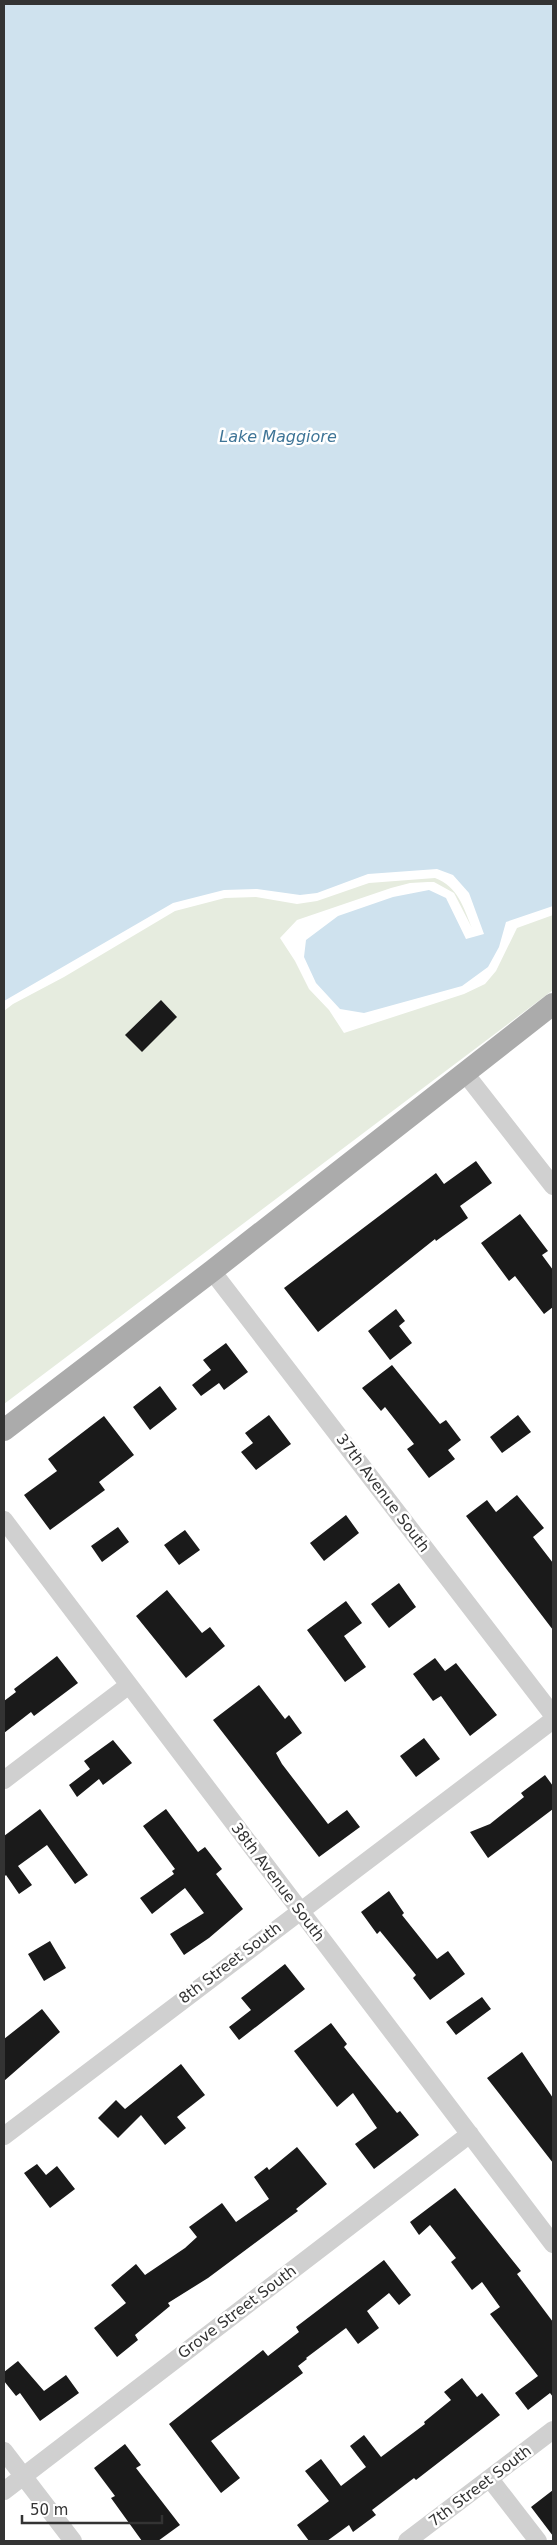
<svg xmlns="http://www.w3.org/2000/svg" width="557" height="2545" font-family="'DejaVu Sans',sans-serif">
<style>
.green{fill:#e6ecdf}
.water{fill:#cfe2ee}
.building{fill:#1a1a1a}
.lines{fill:none;stroke-linecap:round;stroke-linejoin:round}
.minor{stroke:#d0d0d0;stroke-width:18}
.major{stroke:#ababab;stroke-width:22}
.labels{text-anchor:middle;dominant-baseline:central;stroke-width:5;stroke-linejoin:round;paint-order:stroke}
.street-label{font-size:15px;fill:#333;stroke:#fff}
.water-label{font-size:16px;font-style:italic;fill:#3f7597;stroke:#fff}
</style>
<rect width="100%" height="100%" fill="#fff"/>
<path class="green" d="M435 878C458 887 463 906 472 928L454 893 434 882H428L410 883 391 888 297 920 280 938 295 961 309 989 329 1010 344 1033 464 994 485 984 496 971 517 928 553 915V990L4 1404V1011L13 1004 64 977 175 911 225 898 256 897 297 904 317 901 369 883Z"/>
<path class="water" d="M4 4H553V906L506 922 499 947 488 967 462 986 364 1013 340 1009 316 983 304 957 306 940 338 916 393 897 429 890 446 898 466 939 484 934 469 893 453 875 437 869 368 874 317 893 300 895 257 889 224 890 173 903 4 1001Z"/>
<path class="building" d="M161 1000 177 1017 142 1052 125 1035Z
M476 1161 492 1183 460 1206 468 1218 436 1241 435 1239 318 1332 284 1288 436 1173 444 1184Z
M520 1214 548 1251 542 1255 553 1270V1307L544 1314 515 1276 509 1281 481 1243Z
M396 1309 405 1321 399 1326 412 1343 390 1360 368 1331Z
M226 1343 248 1372 224 1390 219 1383 201 1396 192 1385 211 1370 203 1360Z
M392 1365 440 1424 446 1420 461 1440 448 1450 455 1459 429 1478 407 1449 414 1444 385 1407 381 1411 362 1388Z
M160 1386 177 1409 150 1430 133 1407Z
M269 1415 291 1444 256 1470 241 1452 253 1443 245 1433Z
M518 1415 531 1432 502 1453 490 1437Z
M104 1416 134 1455 99 1482 105 1490 50 1530 24 1495 57 1471 48 1459Z
M517 1495 544 1528 533 1537 553 1563V1630L466 1516 487 1500 496 1512Z
M346 1515 359 1533 324 1561 310 1543Z
M118 1527 129 1542 102 1562 91 1546Z
M185 1530 200 1550 179 1565 164 1545Z
M399 1583 416 1607 389 1628 371 1604Z
M167 1590 202 1633 210 1627 225 1646 186 1678 136 1616Z
M346 1601 362 1623 344 1636 366 1667 345 1682 307 1630Z
M57 1656 78 1683 34 1716 31 1712 4 1733V1701L16 1692 14 1689Z
M435 1658 445 1671 456 1663 497 1715 470 1736 441 1696 433 1701 413 1674Z
M259 1685 285 1719 289 1715 302 1733 276 1753 282 1764 328 1824 347 1810 360 1827 319 1857 213 1720Z
M424 1738 440 1759 416 1777 400 1756Z
M113 1740 132 1763 103 1785 99 1779 77 1797 69 1785 90 1769 84 1761Z
M545 1775 553 1786V1809L488 1858 470 1832 490 1824 524 1797 521 1793Z
M40 1809 88 1875 75 1884 47 1845 18 1866 32 1885 19 1894 6 1875 4 1877V1836Z
M166 1809 198 1852 205 1847 222 1869 216 1874 243 1909 209 1938 184 1955 170 1934 204 1913 185 1888 152 1914 140 1898 174 1874 172 1871 175 1869 143 1826Z
M389 1891 404 1913 402 1915 437 1959 448 1951 465 1974 430 2000 413 1978 416 1975 380 1931 377 1934 361 1912Z
M50 1941 66 1968 44 1981 28 1954Z
M285 1964 305 1989 239 2040 229 2027 251 2010 241 1998Z
M482 1997 491 2009 456 2035 446 2022Z
M42 2009 60 2032 4 2081V2039Z
M331 2023 347 2044 344 2047 397 2113 400 2111 419 2135 374 2169 355 2144 377 2128 353 2093 337 2107 294 2051Z
M522 2052 553 2098V2163L487 2078Z
M181 2064 205 2095 177 2117 186 2128 165 2145 141 2115 118 2138 98 2118 116 2100 125 2109Z
M297 2147 327 2184 296 2209 298 2211 208 2278 168 2303 170 2306 135 2335 138 2340 117 2357 94 2328 126 2303 111 2285 136 2264 145 2275 185 2248 197 2237 189 2227 222 2203 236 2222 269 2199 254 2177 267 2167 269 2170Z
M37 2164 46 2175 57 2166 75 2189 50 2208 24 2173Z
M455 2188 521 2271 517 2274 553 2322V2397L550 2393 528 2410 515 2393 538 2376 490 2314 500 2307 482 2282 472 2290 451 2262 456 2258 430 2225 419 2235 410 2222Z
M384 2260 411 2295 399 2305 389 2293 367 2311 379 2328 358 2344 346 2328 306 2358 307 2359 298 2366 303 2373 211 2441 240 2478 221 2493 169 2424 263 2350 268 2356 299 2332 296 2327Z
M18 2361 44 2391 66 2375 79 2393 40 2421 20 2393 16 2396 4 2381V2372Z
M462 2378 477 2397 482 2393 500 2415 416 2480 414 2478 372 2510 376 2515 353 2532 349 2525 327 2541H309L297 2525 329 2501 305 2471 321 2459 341 2486 366 2467 350 2446 364 2435 381 2457 425 2424 424 2422 451 2400 444 2392Z
M125 2444 141 2465 136 2468 180 2525 158 2541H142L111 2498 115 2496 94 2468Z
M553 2490V2536L531 2507Z"/>
<g class="lines">
<path class="minor" d="M464 1072 553 1186
M212 1271 553 1715
M4 1520 553 2244
M4 1780 129 1685
M4 2136 553 1720
M4 2451 73 2541
M490 2479 538 2541
M4 2491 470 2134
M407 2541 553 2430"/>
<path class="major" d="M4 1430 212 1271 553 1004"/>
</g>
<g class="labels">
<g class="street-label">
<text transform="translate(383 1493) rotate(53)">37th Avenue South</text>
<text transform="translate(278 1882) rotate(53)">38th Avenue South</text>
<text transform="translate(230 1963) rotate(-37)">8th Street South</text>
<text transform="translate(237 2312) rotate(-37)">Grove Street South</text>
<text transform="translate(480 2486) rotate(-37)">7th Street South</text>
</g>
<g class="water-label">
<text x="278" y="436">Lake Maggiore</text>
</g>
</g>
<rect width="557" height="2545" fill="none" stroke="#333333" stroke-width="10"/>
<path d="M22 2515v8h140v-8" fill="none" stroke="#333333" stroke-width="2.5"/>
<text x="30" y="2515" font-size="15" fill="#333333" stroke="#ffffff" stroke-width="4" paint-order="stroke">50 m</text>
</svg>
